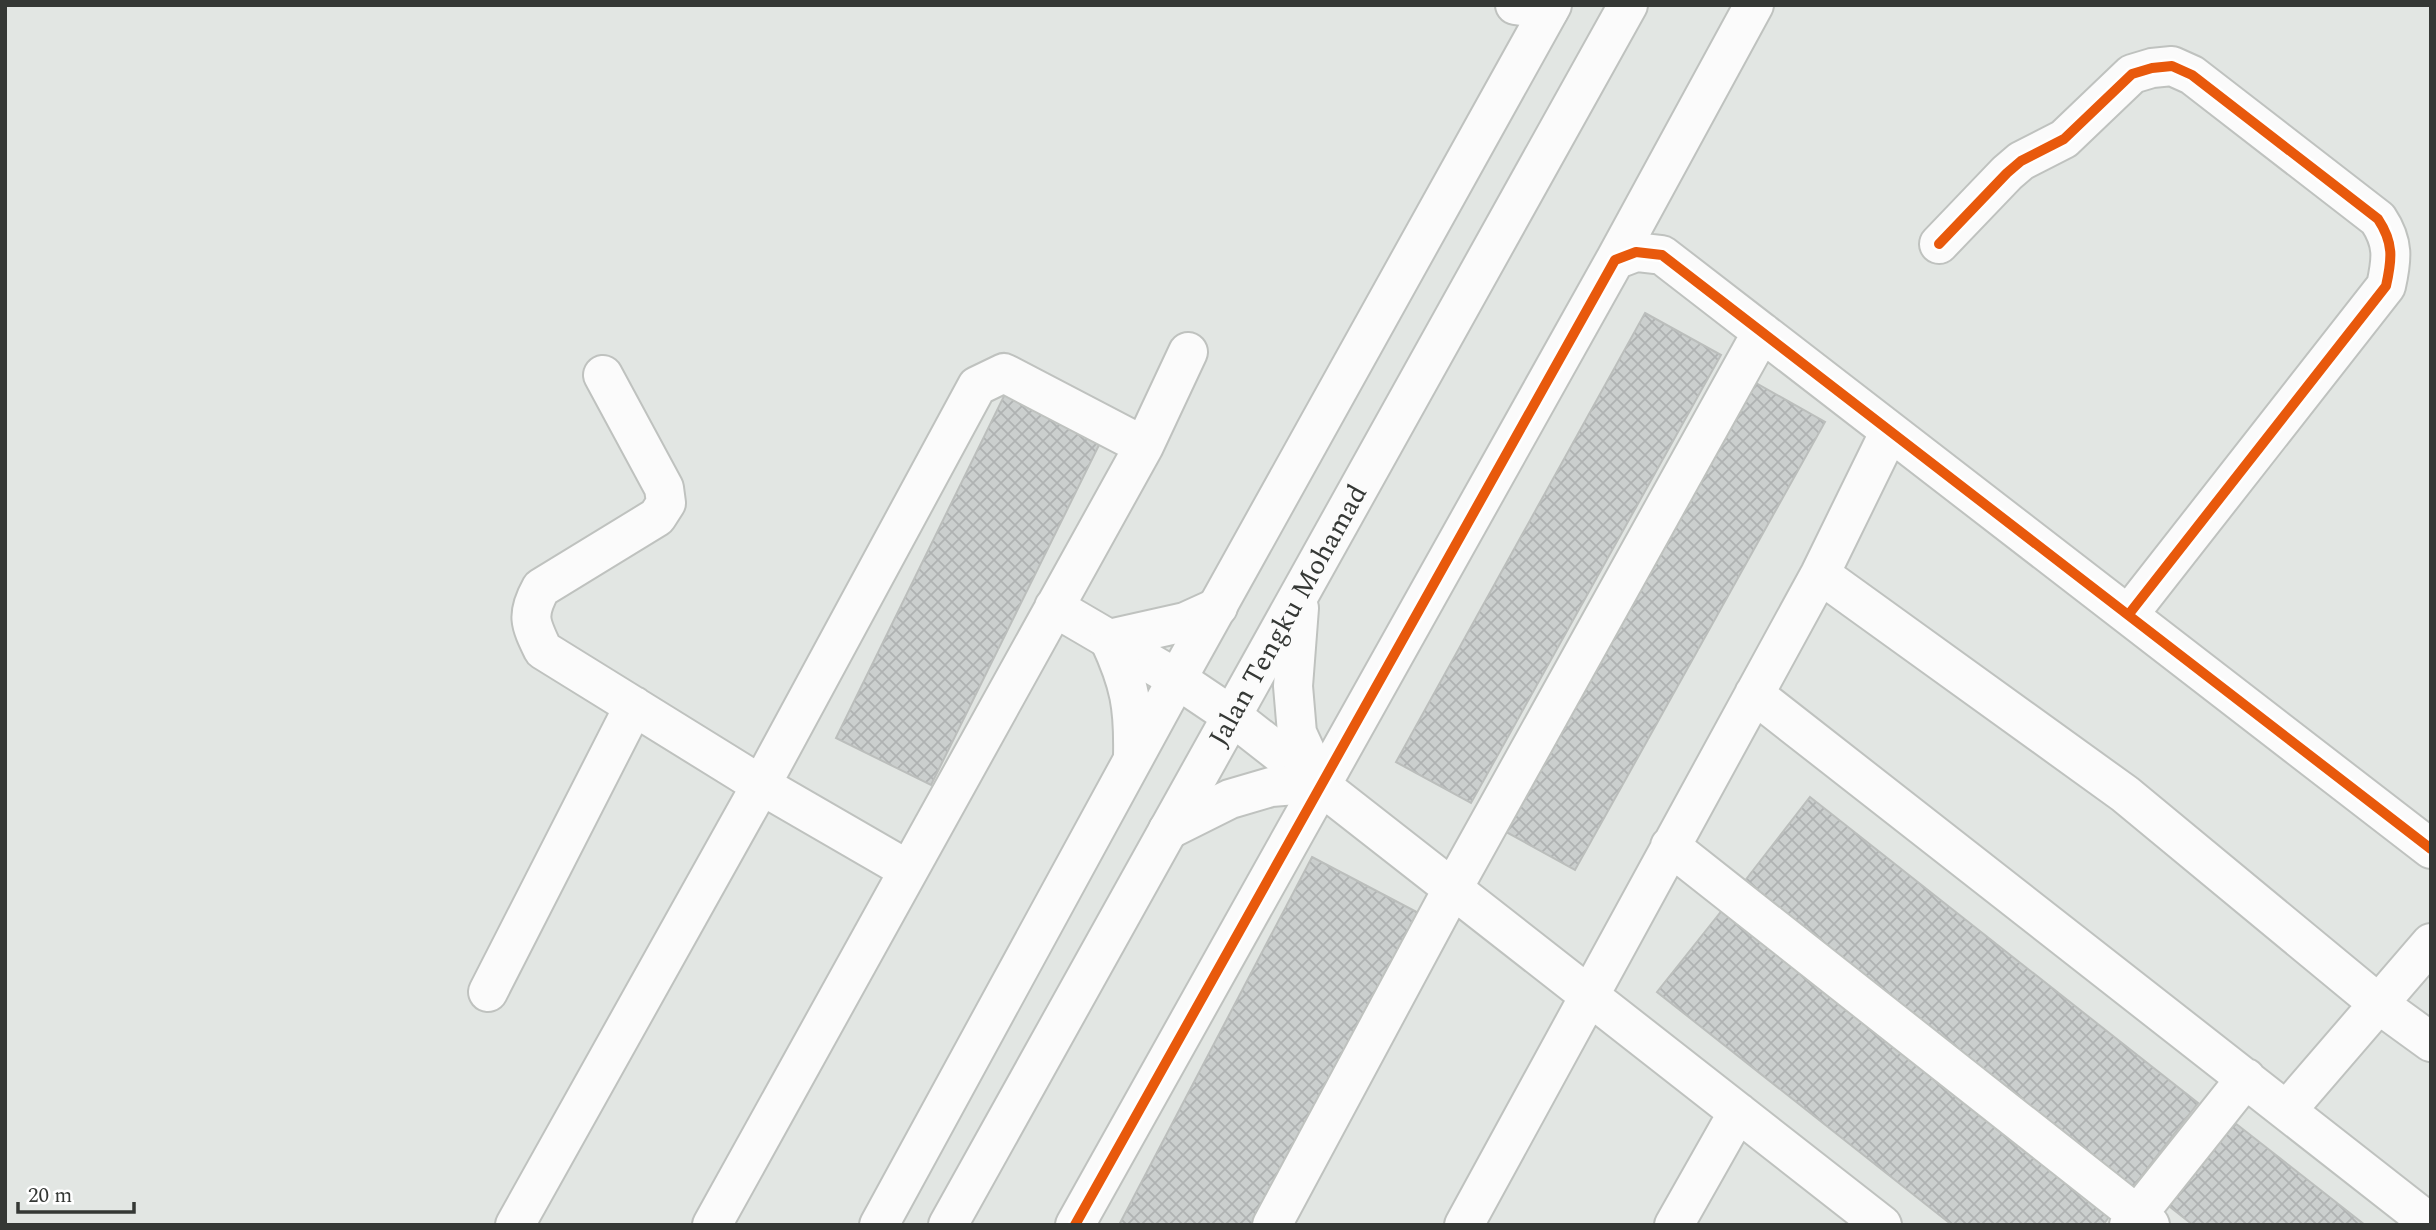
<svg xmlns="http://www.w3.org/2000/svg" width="2436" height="1230" font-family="Spectral,serif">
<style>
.building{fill:url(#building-cross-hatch);stroke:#bbbebc;stroke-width:2}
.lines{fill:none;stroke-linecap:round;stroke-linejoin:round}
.minor-casing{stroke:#bfc2bf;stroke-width:42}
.major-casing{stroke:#bfc2bf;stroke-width:42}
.minor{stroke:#fbfbfb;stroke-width:38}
.major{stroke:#fbfbfb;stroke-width:38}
.cycleway-casing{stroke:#fff;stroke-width:15}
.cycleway{stroke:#e8590c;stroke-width:10}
.labels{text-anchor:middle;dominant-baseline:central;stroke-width:5;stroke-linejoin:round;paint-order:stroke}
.street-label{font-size:28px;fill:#353835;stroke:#fff}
</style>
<defs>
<pattern id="building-cross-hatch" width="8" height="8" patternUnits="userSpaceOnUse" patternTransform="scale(1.75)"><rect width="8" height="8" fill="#cbcfce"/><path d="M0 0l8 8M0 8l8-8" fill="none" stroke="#afb2b2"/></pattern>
</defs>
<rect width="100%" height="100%" fill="#e2e6e3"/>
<path class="building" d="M1645 313 1721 355 1471 803 1396 762Z
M1749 379 1825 422 1575 870 1499 828Z
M1005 394 1101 441 931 785 836 738Z
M1810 797 2198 1103 2132 1188 1744 882Z
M1312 857 1428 918 1267 1225H1119Z
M1724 908 2112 1213 2103 1225H1952L1657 992Z
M2235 1123 2365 1225H2193L2169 1206Z"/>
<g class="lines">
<defs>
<path id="minor" d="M1515 5 1549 10
M1939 244 2007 173 2021 161 2064 139 2132 74 2152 68 2172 66 2192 75 2378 219C2394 243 2392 259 2386 286L2129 614
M1615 260 1754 5
M603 375 664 488 666 503 657 517 541 588C526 615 530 623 543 650L761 785 908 870
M1820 574 2125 794 2380 1005 2431 1042
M1054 607 1177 679 1232 716 1882 1225
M1754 694 2431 1224
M1670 846 2150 1225
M488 992 634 706
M2287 1110 2431 943
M515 1225 761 785 977 386 1004 373 1144 446
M712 1225 1144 446 1188 352
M1075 1225 1615 260 1636 252 1662 255 2431 849
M1272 1225 1453 888 1762 332
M1464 1225 1820 574 1890 431
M1674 1225 1738 1112
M2129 1225 2246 1078"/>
<g id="major">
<path d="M1133 756C1134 707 1130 684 1109 639L1185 622 1218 607"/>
<path d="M1168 830 1230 799 1271 787 1320 783 1297 733 1293 686 1299 608"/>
<path d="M879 1225 1177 679 1552 5"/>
<path id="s1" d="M948 1225 1628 5"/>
</g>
</defs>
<use href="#minor" class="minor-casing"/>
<use href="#major" class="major-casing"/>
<use href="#minor" class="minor"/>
<use href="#major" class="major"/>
<defs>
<path id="cycleway" d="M1939 244 2007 173 2021 161 2064 139 2132 74 2152 68 2172 66 2192 75 2378 219C2394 243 2392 259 2386 286L2129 614
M1075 1225 1615 260 1636 252 1662 255 2431 849"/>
</defs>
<use href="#cycleway" class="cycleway-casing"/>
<use href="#cycleway" class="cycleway"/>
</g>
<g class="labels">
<g class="street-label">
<text stroke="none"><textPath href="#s1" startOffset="698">Jalan Tengku Mohamad</textPath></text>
</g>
</g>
<rect width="2436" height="1230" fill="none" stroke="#353835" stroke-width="14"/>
<path d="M18 1202v10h116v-10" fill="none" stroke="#353835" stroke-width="3.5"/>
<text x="28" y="1202" font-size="21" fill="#353835" stroke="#ffffff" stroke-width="5" paint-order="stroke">20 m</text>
</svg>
